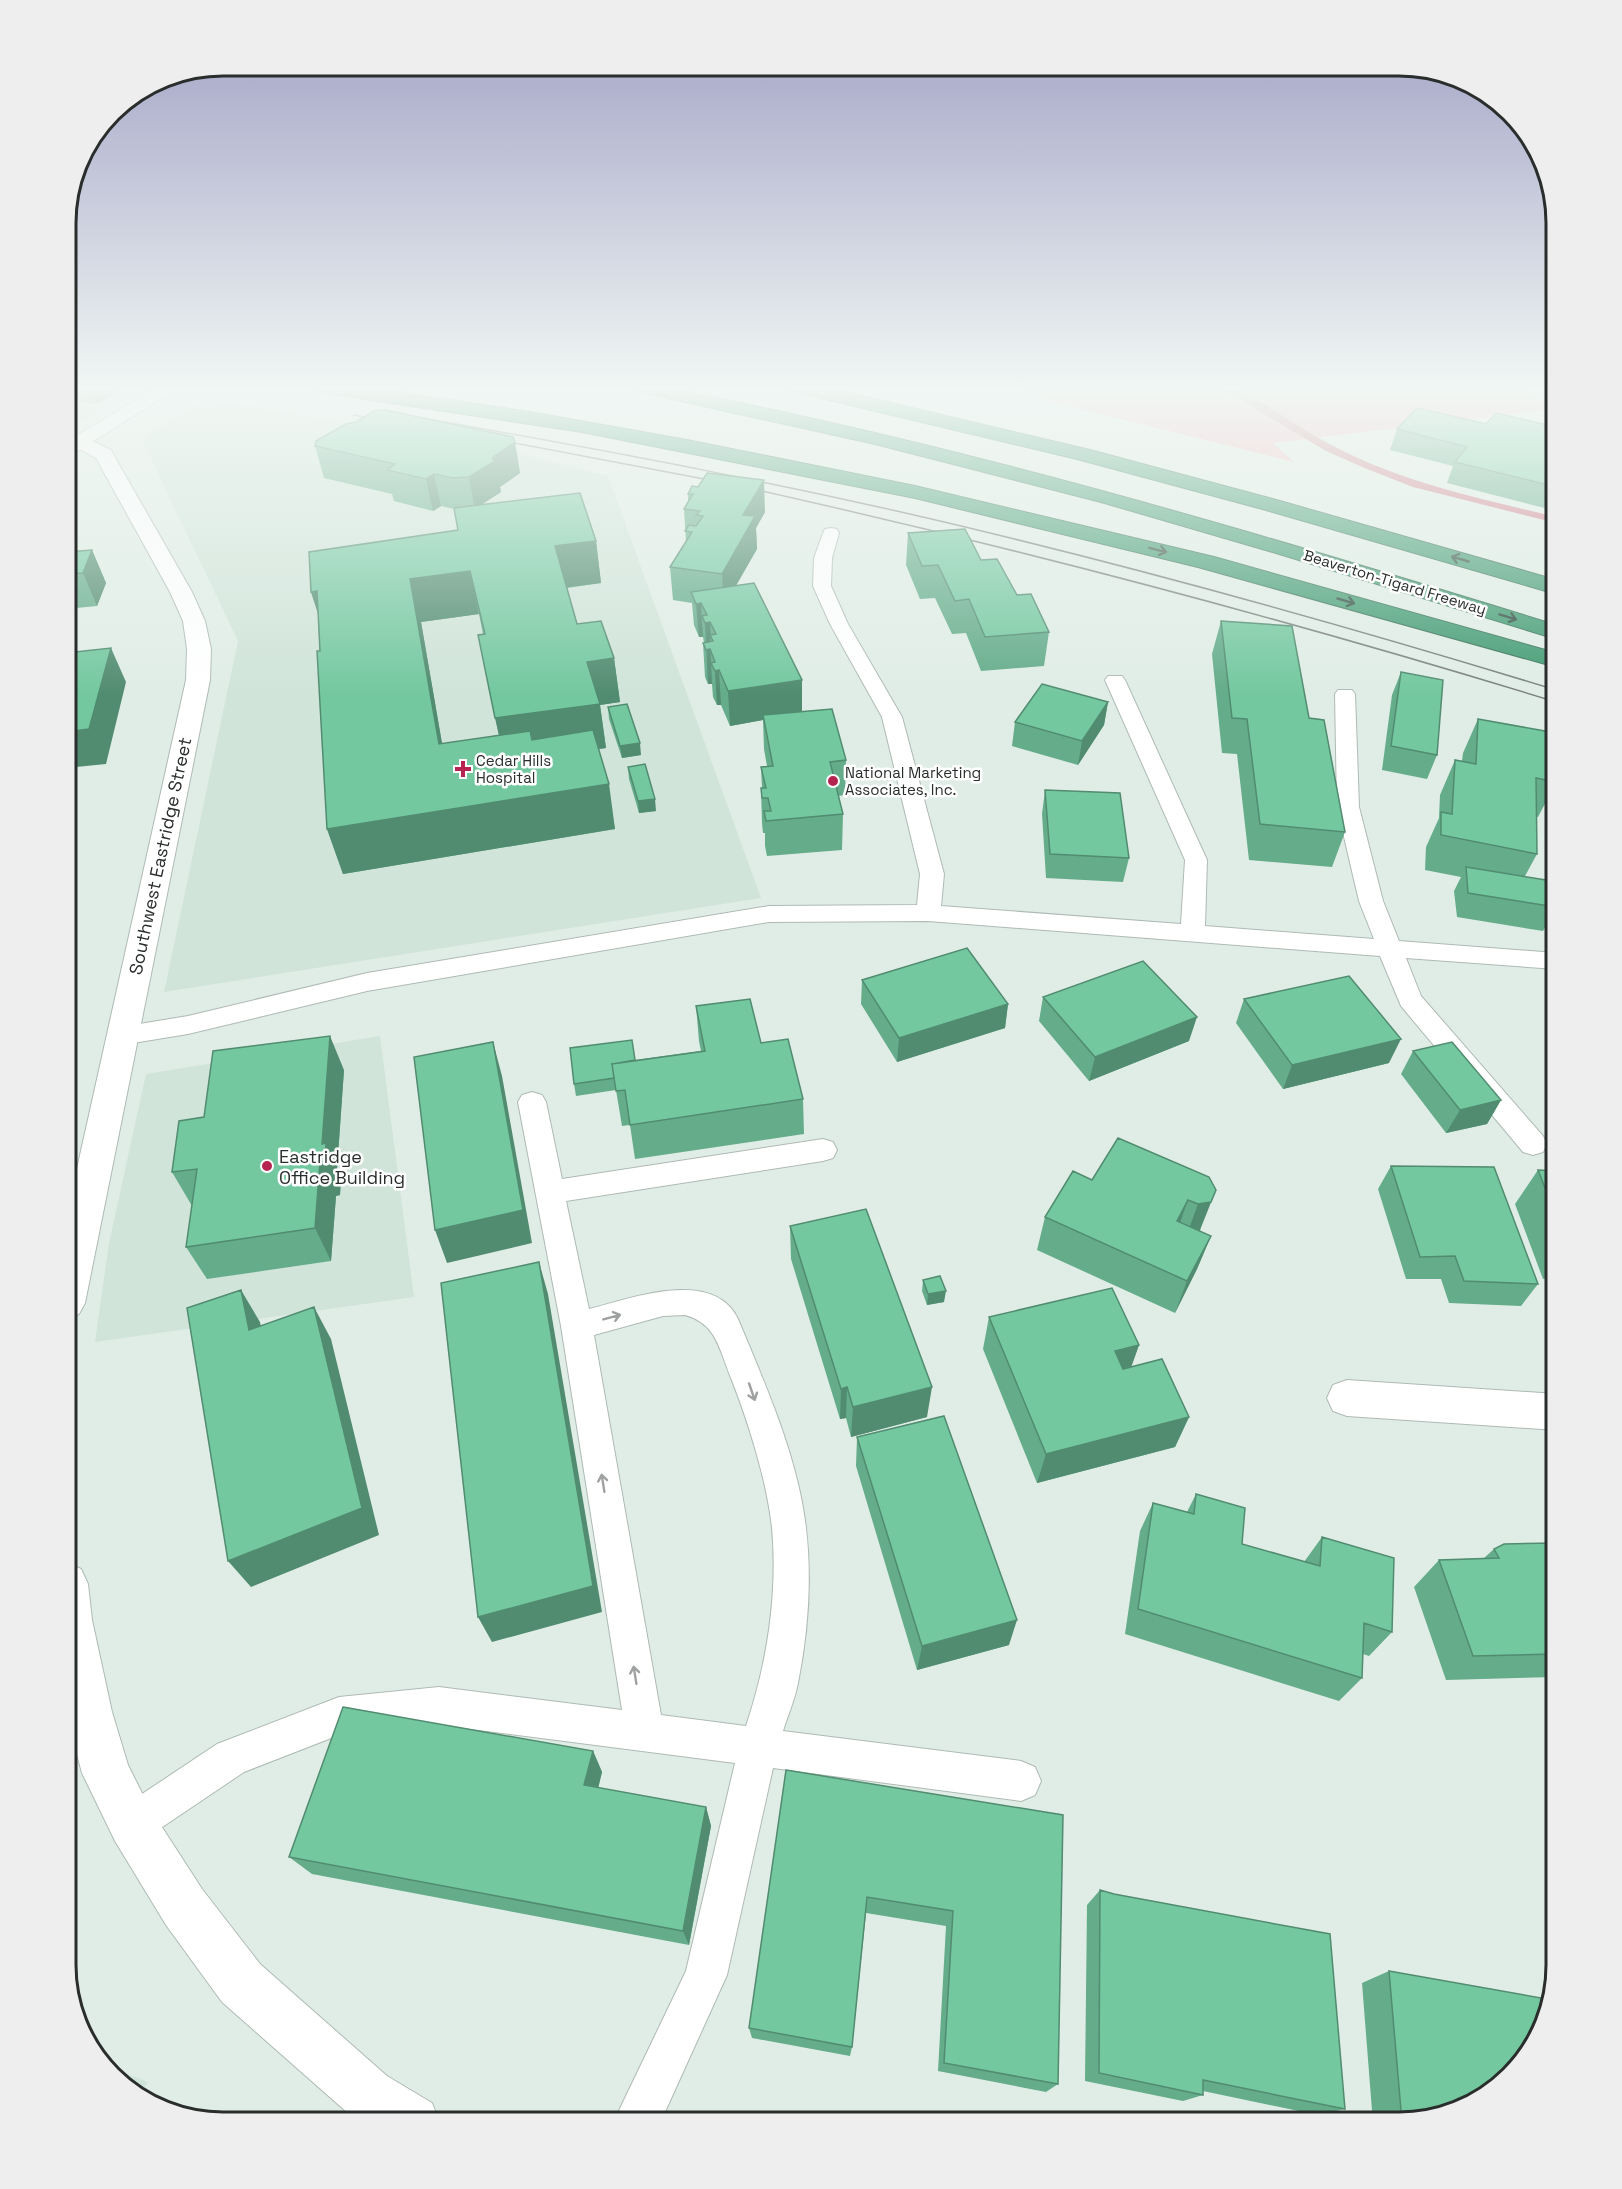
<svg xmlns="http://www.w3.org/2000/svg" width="1622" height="2189" font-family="'Space Grotesk',sans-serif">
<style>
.built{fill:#d0e4d9}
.green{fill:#f6b7c0}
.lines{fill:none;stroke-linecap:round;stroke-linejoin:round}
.stream{fill:#d07f8c;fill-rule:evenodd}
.lane-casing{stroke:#aebab3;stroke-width:2}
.street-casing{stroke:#aebab3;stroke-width:2}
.secondary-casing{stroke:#aebab3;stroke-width:2}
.highway-casing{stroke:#3b755a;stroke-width:2}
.lane{fill:#fff;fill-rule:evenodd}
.street{fill:#fff;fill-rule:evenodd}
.secondary{fill:#fff;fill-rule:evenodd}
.highway{fill:#449c74;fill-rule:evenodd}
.tram{stroke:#7b837f;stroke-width:1.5}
.wall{fill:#64ac8a;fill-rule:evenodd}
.shaded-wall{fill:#518c70}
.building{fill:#74c8a0;stroke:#518c70;stroke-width:1.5}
.oneway{stroke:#314e41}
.oneway2{stroke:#9fa0a0}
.poi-dot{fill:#b52450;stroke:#fff;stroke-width:2}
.labels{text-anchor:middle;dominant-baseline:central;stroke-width:5;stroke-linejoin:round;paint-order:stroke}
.far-street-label{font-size:15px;fill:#292d2b;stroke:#fff}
.far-poi-label{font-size:15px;fill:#292d2b;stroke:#fff;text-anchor:start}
.street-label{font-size:18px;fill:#292d2b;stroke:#fff}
.poi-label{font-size:18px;fill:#292d2b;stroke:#fff;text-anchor:start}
.rim{fill:none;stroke:#292d2b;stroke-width:3}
</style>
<rect width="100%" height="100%" fill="#e0ede6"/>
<path class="built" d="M66 387H118L121 400 66 431Z
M207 399 509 451 608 476 761 898 164 992 238 641 143 442 151 432Z
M380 1036 414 1297 95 1342 109 1243 146 1074Z
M111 2068 148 2082 139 2096Z"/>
<path class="green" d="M1014 387H1521L1553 409 1273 443 1294 462 1049 401Z"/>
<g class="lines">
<path class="stream" d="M1219 387C1244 387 1283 417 1305 430 1382 478 1469 496 1556 517V523L1413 487 1367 469 1326 451Z"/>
<defs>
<path id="lane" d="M831 528 837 529 839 533 832 558 831 586 848 624 902 717 944 874 941 906 1181 924 1185 860 1105 680 1108 676H1122L1125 680 1207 860 1205 926 1374 939 1359 901 1337 807 1335 694 1338 690H1352L1355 694 1359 807 1383 901 1399 941 1556 953V969L1406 958 1421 996 1543 1136 1547 1144 1543 1152 1533 1155 1523 1152 1401 1006 1380 956 928 921 769 922 367 991 188 1034 121 1045 112 1043 108 1036 112 1029 121 1027 188 1016 367 973 769 906 917 905 920 874 882 717 830 624 813 586 814 558 823 533 825 529Z
M532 1092 542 1095 546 1102 562 1179 823 1139 833 1142 837 1150 833 1158 823 1161 566 1201 589 1309C630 1299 713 1267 738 1319 765 1384 798 1457 806 1528 812 1578 808 1633 798 1683 795 1699 788 1715 783 1731L1021 1761 1035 1767 1041 1781 1035 1795 1021 1801 773 1768 727 1975 660 2123H613L686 1971 735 1763 439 1725 339 1735 244 1772 146 1838 132 1844 118 1838 112 1824 118 1810 217 1744 339 1697 439 1687 622 1710 561 1326 518 1102 522 1095ZM685 1315C717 1324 719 1349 731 1378 748 1421 767 1481 772 1528 778 1594 767 1664 746 1726L661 1715 594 1335 663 1316Z"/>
<path id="street" d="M80 435 111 450 113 454 192 592 205 621 211 649 210 680 85 1303 79 1314 66 1319V1218L186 680 187 649 183 621 170 592 96 458 73 445 71 441 73 437Z
M1347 1380 1556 1394V1430L1347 1416 1333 1411 1327 1398 1333 1385Z
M66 1562 81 1569 88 1584 92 1620 112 1712 128 1765 149 1807 202 1889 260 1964 387 2076 432 2103 440 2123H361L349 2114 222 2002 166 1925 115 1841 82 1773 66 1713Z"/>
<path id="secondary" d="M158 387H179L73 454 66 456V442Z"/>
<path id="highway" d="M310 387H364L530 412 687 440 915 486 1214 557 1556 653V667L1198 567 915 498 582 432 318 392Z
M632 387C675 387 708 396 750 405 800 416 850 427 900 439 1121 492 1338 558 1556 625V639L1269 551 1101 502 875 444 640 392Z
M789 387H823L1090 450 1280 501 1556 580V594L1266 510 1077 459 791 391Z"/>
</defs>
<use href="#lane" class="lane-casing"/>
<use href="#street" class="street-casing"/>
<use href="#secondary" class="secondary-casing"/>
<use href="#highway" class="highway-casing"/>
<use href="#lane" class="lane"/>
<use href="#street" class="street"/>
<use href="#secondary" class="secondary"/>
<use href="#highway" class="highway"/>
<path class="tram" d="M354 415 380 420
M416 417C610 451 803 487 994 534 1183 580 1370 633 1556 690
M499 440 720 482
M749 488C1021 549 1290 620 1556 702"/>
</g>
<path class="wall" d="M66 387 119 391 96 404 66 399Z
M1486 424 1556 427V511L1447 483 1453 466 1390 450 1397 429Z
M515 442 520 473 500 487 501 492 482 504 596 541 601 583 567 588 577 624 614 658 620 702 600 705 606 748 598 749 615 829 343 874 327 829 318 613 311 592 458 530 454 509 441 506 433 511 394 501 392 494 324 478 315 446ZM479 614 483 634 478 635 499 735 442 744 421 622Z
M692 486 765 512 756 528 757 549 735 586 802 712 846 760 845 795 838 796 843 814 842 850 767 856 765 846V833H763L762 823 761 788H762L761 767 767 766 764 749 763 720 730 726 721 705H717L713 697 712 684H708L705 677 703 643H704L703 637H699L694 625 692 603 673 600 670 567 686 542 684 509 688 501V494Z
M908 533 981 560 1017 595 1049 632 1044 666 981 671 966 633 952 634 935 598 920 599 906 565Z
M92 550 106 583 97 606 66 609V552Z
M1221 621 1309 718 1345 832 1332 867 1249 860 1237 754 1222 753 1212 654Z
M1401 672 1437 755 1427 779 1382 770 1392 695Z
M1108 702 1104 725 1078 765 1012 746 1015 722Z
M608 707 641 755 622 758 609 719Z
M1478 719 1556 733V783L1538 817H1536L1537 854 1525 876 1556 903V909L1543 931 1457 917 1454 891 1461 877 1425 870 1426 847 1439 818 1440 795 1455 760 1462 761 1463 753Z
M628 767 656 811 639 813 629 779Z
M1045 790 1129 858 1123 882 1046 878 1042 814Z
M862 980 1008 1004 1005 1028 897 1062 861 1004Z
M1043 997 1189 1041 1089 1081 1039 1021Z
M1244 999 1389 1063 1283 1089 1236 1023Z
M696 1006 761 1043 803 1099 804 1134 635 1159 630 1125 622 1126 616 1090 576 1096 574 1084 635 1060 701 1051 699 1041Z
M1556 1040V1054L1550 1049Z
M1413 1051 1501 1100 1487 1124 1446 1133 1401 1074Z
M344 1070 337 1169 341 1177 340 1195 336 1196 331 1261 207 1279 186 1247 192 1206 172 1172 204 1117Z
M1391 1166 1538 1284 1521 1306 1449 1303 1441 1279H1406L1378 1189Z
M1538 1170 1556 1171V1298L1548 1278 1543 1279 1515 1204Z
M1209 1177 1200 1231 1211 1236 1197 1269 1175 1313 1037 1250 1045 1217 1092 1180Z
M790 1226 927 1417 851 1437 846 1418 840 1419 791 1259Z
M923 1280 944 1302 927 1305 922 1291Z
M989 1317 1139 1345 1131 1367 1189 1417 1175 1447 1037 1483 983 1349Z
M857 1437 1009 1645 917 1670 856 1466Z
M1196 1494 1242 1544 1304 1562 1322 1537 1392 1632 1369 1656 1363 1654 1362 1678 1339 1701 1125 1634 1140 1531 1153 1503 1187 1512Z
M1556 1543V1677L1446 1680 1414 1587 1439 1560 1484 1558 1494 1549Z
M593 1751 602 1772 598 1788 706 1807 711 1826 689 1945 312 1874 289 1857Z
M786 1770 1063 1815 1058 2084 1046 2092 938 2071 946 1926 866 1913 852 2047 850 2056 752 2038 749 2028Z
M1100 1890 1345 2109 1318 2115 1203 2091V2095L1183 2101 1085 2081 1087 1905Z
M1389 1971 1478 2102 1399 2123H1373L1362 1983Z"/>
<path class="shaded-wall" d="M103 387H118L119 391 96 404 92 394Z
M515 442 520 473 500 487 501 492 475 509 469 477 492 458Z
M434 474 441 506 433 511 426 479Z
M764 480 765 512 756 528 757 549 724 607 722 574 743 515Z
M66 499 72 513 66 522Z
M596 541 601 583 562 588 555 546Z
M92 550 106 583 97 606 83 573Z
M470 571 479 614 421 622 450 789 439 744 410 579Z
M317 591 325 635 311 592Z
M701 603 703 637H699L696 604Z
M710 622 711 638 710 635 712 684H708L705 623Z
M111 648 126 682 106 764 66 768V732Z
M614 658 620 702 600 705 606 748 505 762 495 718 587 662Z
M719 670 721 705H717L715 671Z
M802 680V714L763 715V720L730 726 728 691Z
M1108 702 1104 725 1078 765 1082 741Z
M640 743 641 755 622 758 620 746Z
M609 784 615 829 343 874 327 829Z
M655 799 656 811 639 813 638 801Z
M66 870 69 876 66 888Z
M1008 1004 1005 1028 897 1062 899 1038Z
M1197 1017 1189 1041 1089 1081 1095 1057Z
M330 1036 344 1070 337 1169 341 1177 340 1195 336 1196 331 1261 315 1228Z
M1401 1039 1389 1063 1283 1089 1292 1065Z
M493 1042 502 1076 532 1243 447 1263 435 1230Z
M1501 1100 1487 1124 1446 1133 1460 1110Z
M1216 1190 1198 1235 1186 1237 1198 1204Z
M1188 1200 1176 1234 1177 1221Z
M1211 1236 1197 1269 1175 1313 1187 1281Z
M539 1262 548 1294 602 1612 492 1642 478 1617Z
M241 1290 260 1322 268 1362 249 1330Z
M946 1291 944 1302 927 1305 928 1294Z
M314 1307 331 1339 379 1535 251 1587 228 1561Z
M1139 1345 1128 1376 1105 1382 1115 1351Z
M847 1387 846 1418 840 1419 841 1389Z
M932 1387 927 1417 851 1437 853 1407Z
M1189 1417 1175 1447 1037 1483 1046 1454Z
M1017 1620 1009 1645 917 1670 922 1646Z
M593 1751 602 1772 594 1805 584 1785Z
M706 1807 711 1826 689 1945 683 1931Z"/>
<path class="building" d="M66 387H103L92 394 66 389Z
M1417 408 1486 424 1496 413 1556 427V487L1455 462 1467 447 1397 429Z
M385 410 513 437 515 442 492 458 495 461 469 477 453 478 434 474 426 479 387 470 395 464 315 446 316 441 346 424 356 422 374 411Z
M707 473 764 480 743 515 755 516 722 574 670 567 692 532 685 531 689 525 696 526 703 516 696 515 700 511 684 509 693 494H688L692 486 698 487Z
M580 493 596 541 555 546 577 624 601 621 614 658 587 662 600 704 495 718 478 635 485 634 470 571 410 579 439 744 530 731 532 740 593 730 609 784 327 829 317 651H320L317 591 311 592 309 552 458 530 454 508Z
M965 529 981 560 997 559 1017 595 1031 594 1049 632 985 637 969 599 955 601 938 565 922 566 908 533Z
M92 550 83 573 66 574V552Z
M754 583 802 680 728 691 719 670 715 671 711 663 715 662 710 649 706 650 703 643 713 641 710 635 716 634 710 622 705 623 702 616 707 615 701 603 696 604 691 592Z
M1221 621 1292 626 1309 718 1324 720 1345 832 1260 824 1247 719 1232 718Z
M111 648 89 729 66 732V653Z
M1401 672 1443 680 1437 755 1391 746Z
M1042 684 1108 702 1082 741 1015 722Z
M627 704 640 743 620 746 608 707Z
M832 709 846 760 830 762 843 814 766 821 764 811H771L768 798H762L761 788H766L761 767 773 766 763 715Z
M1478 719 1556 733V782L1536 778 1537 854 1441 835V812L1452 814 1455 760 1476 764Z
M645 764 655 799 638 801 628 767Z
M1045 790 1120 793 1129 858 1050 854Z
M1466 867 1552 881 1556 907 1468 893Z
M967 948 1008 1004 899 1038 862 980Z
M1143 961 1197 1017 1095 1057 1043 997Z
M1349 976 1401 1039 1292 1065 1244 999Z
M750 999 761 1043 788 1039 803 1099 630 1125 625 1090 616 1091 612 1064 705 1051 696 1006Z
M330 1036 322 1144 326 1143 325 1161 320 1162 315 1228 186 1247 197 1169 172 1172 179 1121 204 1117 213 1051Z
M632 1040 635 1060 612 1064 614 1078 574 1084 570 1048Z
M493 1042 523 1210 435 1230 414 1057Z
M1452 1042 1501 1100 1460 1110 1413 1051Z
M1118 1138 1209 1177 1216 1190 1211 1202 1198 1204 1188 1200 1177 1221 1211 1236 1187 1281 1045 1217 1073 1171 1092 1180Z
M1391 1166 1494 1167 1538 1284 1464 1281 1455 1256 1420 1257Z
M1538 1170 1556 1171V1216Z
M866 1209 932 1387 853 1407 847 1387 841 1389 790 1226Z
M539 1262 593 1586 478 1617 441 1283Z
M940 1276 946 1291 928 1294 923 1280Z
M1112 1288 1139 1345 1115 1351 1123 1369 1162 1359 1189 1417 1046 1454 989 1317Z
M241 1290 249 1330 314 1307 362 1508 228 1561 187 1308Z
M944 1416 1017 1620 922 1646 857 1437Z
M1196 1494 1245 1508 1242 1544 1320 1566 1322 1537 1394 1558 1392 1632 1364 1623 1362 1678 1138 1609 1153 1503 1194 1514Z
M1556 1543V1654L1473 1656 1439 1560 1499 1558 1494 1549 1504 1544Z
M343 1707 593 1751 584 1785 706 1807 683 1931 289 1857Z
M786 1770 1063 1815 1058 2084 944 2063 953 1911 867 1897 852 2047 749 2028Z
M1100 1890 1114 1894 1330 1934 1345 2109 1203 2080V2095L1099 2073Z
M1389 1971 1547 1999 1535 2044 1478 2102 1402 2122Z"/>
<defs><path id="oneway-shaft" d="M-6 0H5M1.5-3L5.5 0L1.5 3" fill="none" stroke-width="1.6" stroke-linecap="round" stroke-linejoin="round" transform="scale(1.5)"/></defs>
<g class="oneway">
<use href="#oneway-shaft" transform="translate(1158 550) rotate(14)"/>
<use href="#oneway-shaft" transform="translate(1460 559) rotate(-164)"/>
<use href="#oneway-shaft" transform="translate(1346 601) rotate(16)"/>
<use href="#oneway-shaft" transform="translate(1508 617) rotate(17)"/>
</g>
<g class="oneway2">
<use href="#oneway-shaft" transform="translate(612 1317) rotate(-15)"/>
<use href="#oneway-shaft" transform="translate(752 1392) rotate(71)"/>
<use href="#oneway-shaft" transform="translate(603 1483) rotate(-99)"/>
<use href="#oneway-shaft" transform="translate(635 1675) rotate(-99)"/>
</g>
<linearGradient id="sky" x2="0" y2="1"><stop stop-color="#9e9fc3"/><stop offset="0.56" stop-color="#f1f7f4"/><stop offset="1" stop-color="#f1f7f4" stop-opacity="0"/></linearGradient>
<rect width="1622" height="694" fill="url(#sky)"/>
<g class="poi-dot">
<path d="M460 760h6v6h6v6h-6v6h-6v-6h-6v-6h6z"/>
<circle cx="833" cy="781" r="6"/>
<circle cx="267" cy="1166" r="6"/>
</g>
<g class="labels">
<g class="far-street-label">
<text transform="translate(1395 582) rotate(17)">Beaverton-Tigard Freeway</text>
</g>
<g class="far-poi-label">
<text x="476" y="760">Cedar Hills<tspan x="476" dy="17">Hospital</tspan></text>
<text x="845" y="772">National Marketing<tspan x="845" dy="17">Associates, Inc.</tspan></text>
</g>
<g class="street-label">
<text transform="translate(160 856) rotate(-78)">Southwest Eastridge Street</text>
</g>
<g class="poi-label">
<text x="279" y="1156">Eastridge<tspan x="279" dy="21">Office Building</tspan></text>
</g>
</g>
<path d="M0 0H1622V2189H0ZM223 76H1399A147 147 0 0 1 1546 223V1965A147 147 0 0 1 1399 2112H223A147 147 0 0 1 76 1965V223A147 147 0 0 1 223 76Z" fill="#eee" fill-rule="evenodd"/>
<path class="rim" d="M223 76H1399A147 147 0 0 1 1546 223V1965A147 147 0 0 1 1399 2112H223A147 147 0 0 1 76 1965V223A147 147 0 0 1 223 76Z"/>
</svg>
